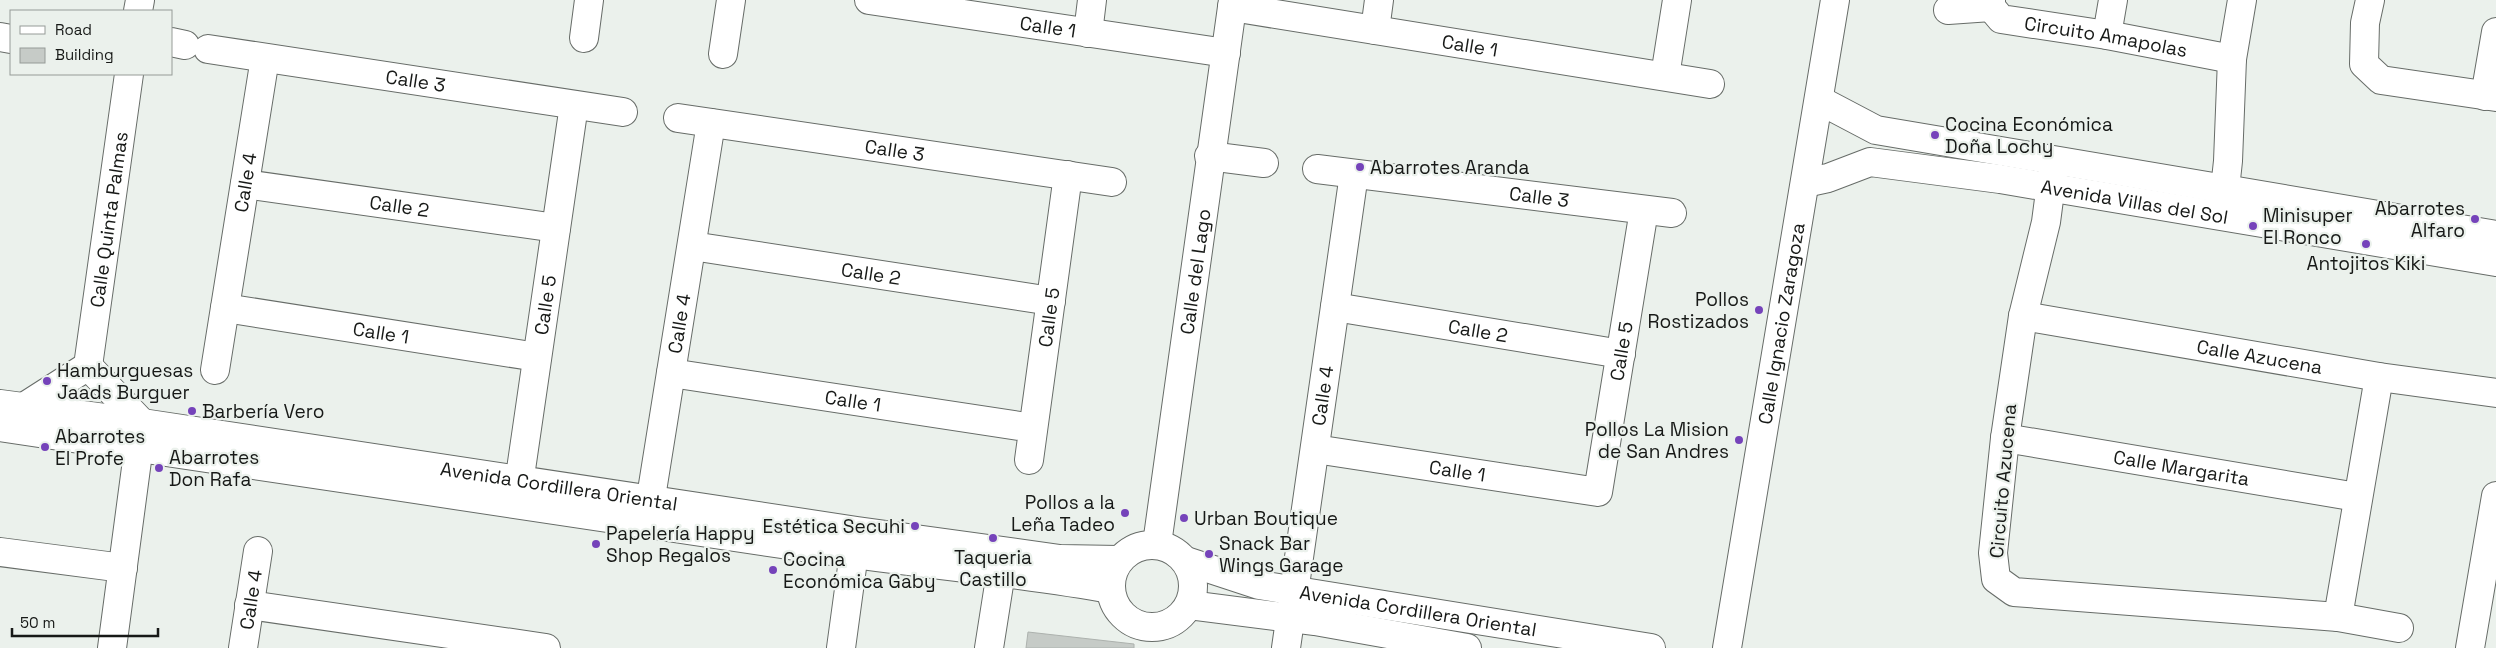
<svg xmlns="http://www.w3.org/2000/svg" width="2496" height="648" font-family="'Space Grotesk',sans-serif">
<style>
.building{fill:#c6cbc7;stroke:#adb2ae}
.lines{fill:none;stroke-linecap:round;stroke-linejoin:round}
.minor-casing{stroke:#676c68;stroke-width:30}
.major-casing{stroke:#676c68;stroke-width:30}
.minor{stroke:#fff;stroke-width:28}
.major{stroke:#fff;stroke-width:28}
.poi-dot{fill:#7543ba;stroke:#ebf1ec;stroke-width:2}
.labels{text-anchor:middle;dominant-baseline:central;stroke-width:4.5;stroke-linejoin:round;paint-order:stroke}
.street-label{font-size:19px;fill:#171917;stroke:#ebf1ec}
.poi-label{font-size:19px;fill:#171917;stroke:#ebf1ec;text-anchor:start}
</style>
<rect width="100%" height="100%" fill="#ebf1ec"/>
<path class="building" d="M1028 632 1134 644V648H1026Z"/>
<g class="lines">
<defs>
<g id="minor">
<path id="s1" d="M869 0 1226 53"/>
<path id="s2" d="M1991 0V7L2001 19 2107 35 2232 59"/>
<path d="M2370 0 2365 23 2364 64 2381 80 2496 97"/>
<path id="s3" d="M1232 7 1710 84"/>
<path d="M1948 10 1991 7"/>
<path d="M138 11 140 0"/>
<path d="M1375 30 1379 0"/>
<path d="M1088 33 1092 0"/>
<path d="M2107 35 2113 0"/>
<path d="M0 37 11 39"/>
<path d="M584 38 589 0"/>
<path d="M171 42 185 45"/>
<path id="s4" d="M208 49 623 112"/>
<path d="M723 54 731 0"/>
<path d="M1665 76 1677 0"/>
<path d="M2485 96 2496 32"/>
<path d="M1819 100 1876 130 2496 235"/>
<path id="s5" d="M678 118 1112 182"/>
<path d="M1209 156 1264 163"/>
<path d="M2054 161 2046 222 2023 316 2005 438 1993 553 1996 579 2014 592 2338 617 2399 628"/>
<path id="s6" d="M1317 169 1672 213"/>
<path id="s7" d="M1805 183 1828 178 1870 162 2000 179 2496 262"/>
<path id="s8" d="M245 184 556 228"/>
<path d="M2223 207 2228 161 2232 59 2242 0"/>
<path id="s9" d="M692 246 1051 301"/>
<path id="s10" d="M1335 307 1621 354"/>
<path id="s11" d="M225 308 537 357"/>
<path id="s12" d="M2023 316 2379 377 2496 393"/>
<path d="M88 366 142 423 112 648"/>
<path id="s13" d="M215 370 265 58"/>
<path id="s14" d="M671 373 1033 428"/>
<path id="s15" d="M0 404 142 423 857 531 1060 559 1119 560"/>
<path id="s16" d="M24 407 88 366 129 74"/>
<path d="M0 427C270 467 539 508 809 548 910 563 1011 571 1111 589"/>
<path id="s17" d="M2005 438 2357 497"/>
<path id="s18" d="M1315 449 1598 492 1644 210"/>
<path id="s19" d="M1029 460 1068 175"/>
<path id="s20" d="M517 497 574 105"/>
<path id="s21" d="M648 516 711 123"/>
<path id="s22" d="M1157 544 1233 0"/>
<circle cx="1152" cy="586" r="41"/>
<path d="M0 552 123 568"/>
<path id="s23" d="M1186 561 1259 585 1651 648"/>
<path d="M249 605 546 648"/>
<path d="M1189 605 1315 621 1467 648"/>
<path d="M2338 617 2379 377"/>
<path id="s24" d="M243 648 258 551"/>
<path d="M841 648 856 538"/>
<path d="M989 648 1001 572"/>
<path id="s25" d="M1286 648 1354 174"/>
<path d="M2470 648 2496 496"/>
</g>
<g id="major">
<path id="s26" d="M1727 648 1835 0"/>
</g>
</defs>
<use href="#minor" class="minor-casing"/>
<use href="#major" class="major-casing"/>
<use href="#minor" class="minor"/>
<use href="#major" class="major"/>
</g>
<g class="poi-dot">
<circle cx="1935" cy="135" r="5"/>
<circle cx="1360" cy="167" r="5"/>
<circle cx="2475" cy="219" r="5"/>
<circle cx="2253" cy="226" r="5"/>
<circle cx="2366" cy="244" r="5"/>
<circle cx="1759" cy="310" r="5"/>
<circle cx="47" cy="381" r="5"/>
<circle cx="192" cy="411" r="5"/>
<circle cx="1739" cy="440" r="5"/>
<circle cx="45" cy="447" r="5"/>
<circle cx="159" cy="468" r="5"/>
<circle cx="1125" cy="513" r="5"/>
<circle cx="1184" cy="518" r="5"/>
<circle cx="915" cy="526" r="5"/>
<circle cx="993" cy="538" r="5"/>
<circle cx="596" cy="544" r="5"/>
<circle cx="1209" cy="554" r="5"/>
<circle cx="773" cy="570" r="5"/>
</g>
<g class="labels">
<g class="street-label">
<text stroke="none"><textPath href="#s1" startOffset="181">Calle 1</textPath></text>
<text stroke="none"><textPath href="#s2" startOffset="129">Circuito Amapolas</textPath></text>
<text stroke="none"><textPath href="#s3" startOffset="241">Calle 1</textPath></text>
<text stroke="none"><textPath href="#s4" startOffset="210">Calle 3</textPath></text>
<text stroke="none"><textPath href="#s5" startOffset="219">Calle 3</textPath></text>
<text stroke="none"><textPath href="#s13" startOffset="190">Calle 4</textPath></text>
<text stroke="none"><textPath href="#s6" startOffset="224">Calle 3</textPath></text>
<text stroke="none"><textPath href="#s7" startOffset="336">Avenida Villas del Sol</textPath></text>
<text stroke="none"><textPath href="#s8" startOffset="156">Calle 2</textPath></text>
<text stroke="none"><textPath href="#s16" startOffset="224">Calle Quinta Palmas</textPath></text>
<text stroke="none"><textPath href="#s22" startOffset="275">Calle del Lago</textPath></text>
<text stroke="none"><textPath href="#s9" startOffset="181">Calle 2</textPath></text>
<text stroke="none"><textPath href="#s20" startOffset="194">Calle 5</textPath></text>
<text stroke="none"><textPath href="#s19" startOffset="144">Calle 5</textPath></text>
<text stroke="none"><textPath href="#s21" startOffset="195">Calle 4</textPath></text>
<text stroke="none"><textPath href="#s26" startOffset="329">Calle Ignacio Zaragoza</textPath></text>
<text stroke="none"><textPath href="#s10" startOffset="145">Calle 2</textPath></text>
<text stroke="none"><textPath href="#s11" startOffset="158">Calle 1</textPath></text>
<text stroke="none"><textPath href="#s18" startOffset="429">Calle 5</textPath></text>
<text stroke="none"><textPath href="#s12" startOffset="240">Calle Azucena</textPath></text>
<text stroke="none"><textPath href="#s25" startOffset="255">Calle 4</textPath></text>
<text stroke="none"><textPath href="#s14" startOffset="184">Calle 1</textPath></text>
<text stroke="none"><textPath href="#s17" startOffset="179">Calle Margarita</textPath></text>
<text stroke="none"><textPath href="#s18" startOffset="144">Calle 1</textPath></text>
<text transform="translate(2003 481) rotate(-85)">Circuito Azucena</text>
<text stroke="none"><textPath href="#s15" startOffset="565">Avenida Cordillera Oriental</textPath></text>
<text stroke="none"><textPath href="#s24" startOffset="49">Calle 4</textPath></text>
<text stroke="none"><textPath href="#s23" startOffset="238">Avenida Cordillera Oriental</textPath></text>
</g>
<g class="poi-label">
<text x="1945" y="124">Cocina Económica<tspan x="1945" dy="22">Doña Lochy</tspan></text>
<text x="1370" y="167">Abarrotes Aranda</text>
<text x="2465" y="208" text-anchor="end">Abarrotes<tspan x="2465" dy="22">Alfaro</tspan></text>
<text x="2263" y="215">Minisuper<tspan x="2263" dy="22">El Ronco</tspan></text>
<text x="2366" y="263" text-anchor="middle">Antojitos Kiki</text>
<text x="1749" y="299" text-anchor="end">Pollos<tspan x="1749" dy="22">Rostizados</tspan></text>
<text x="57" y="370">Hamburguesas<tspan x="57" dy="22">Jaads Burguer</tspan></text>
<text x="202" y="411">Barbería Vero</text>
<text x="1729" y="429" text-anchor="end">Pollos La Mision<tspan x="1729" dy="22">de San Andres</tspan></text>
<text x="55" y="436">Abarrotes<tspan x="55" dy="22">El Profe</tspan></text>
<text x="169" y="457">Abarrotes<tspan x="169" dy="22">Don Rafa</tspan></text>
<text x="1115" y="502" text-anchor="end">Pollos a la<tspan x="1115" dy="22">Leña Tadeo</tspan></text>
<text x="1194" y="518">Urban Boutique</text>
<text x="905" y="526" text-anchor="end">Estética Secuhi</text>
<text x="606" y="533">Papelería Happy<tspan x="606" dy="22">Shop Regalos</tspan></text>
<text x="1219" y="543">Snack Bar<tspan x="1219" dy="22">Wings Garage</tspan></text>
<text x="993" y="557" text-anchor="middle">Taqueria<tspan x="993" dy="22">Castillo</tspan></text>
<text x="783" y="559">Cocina<tspan x="783" dy="22">Económica Gaby</tspan></text>
</g>
</g>
<rect x="10" y="10" width="162" height="65" fill="#ebf1ec" stroke="#969b97"/>
<rect x="20" y="26" width="25" height="8" fill="#ffffff" stroke="#969b97"/>
<text x="55" y="35" font-size="15" fill="#171917">Road</text>
<rect x="20" y="48" width="25" height="15" fill="#c6cbc7" stroke="#969b97"/>
<text x="55" y="60" font-size="15" fill="#171917">Building</text>
<path d="M12 628v8h146v-8" fill="none" stroke="#171917" stroke-width="2.5"/>
<text x="20" y="628" font-size="15" fill="#171917" stroke="#ebf1ec" stroke-width="4" paint-order="stroke">50 m</text>
</svg>
